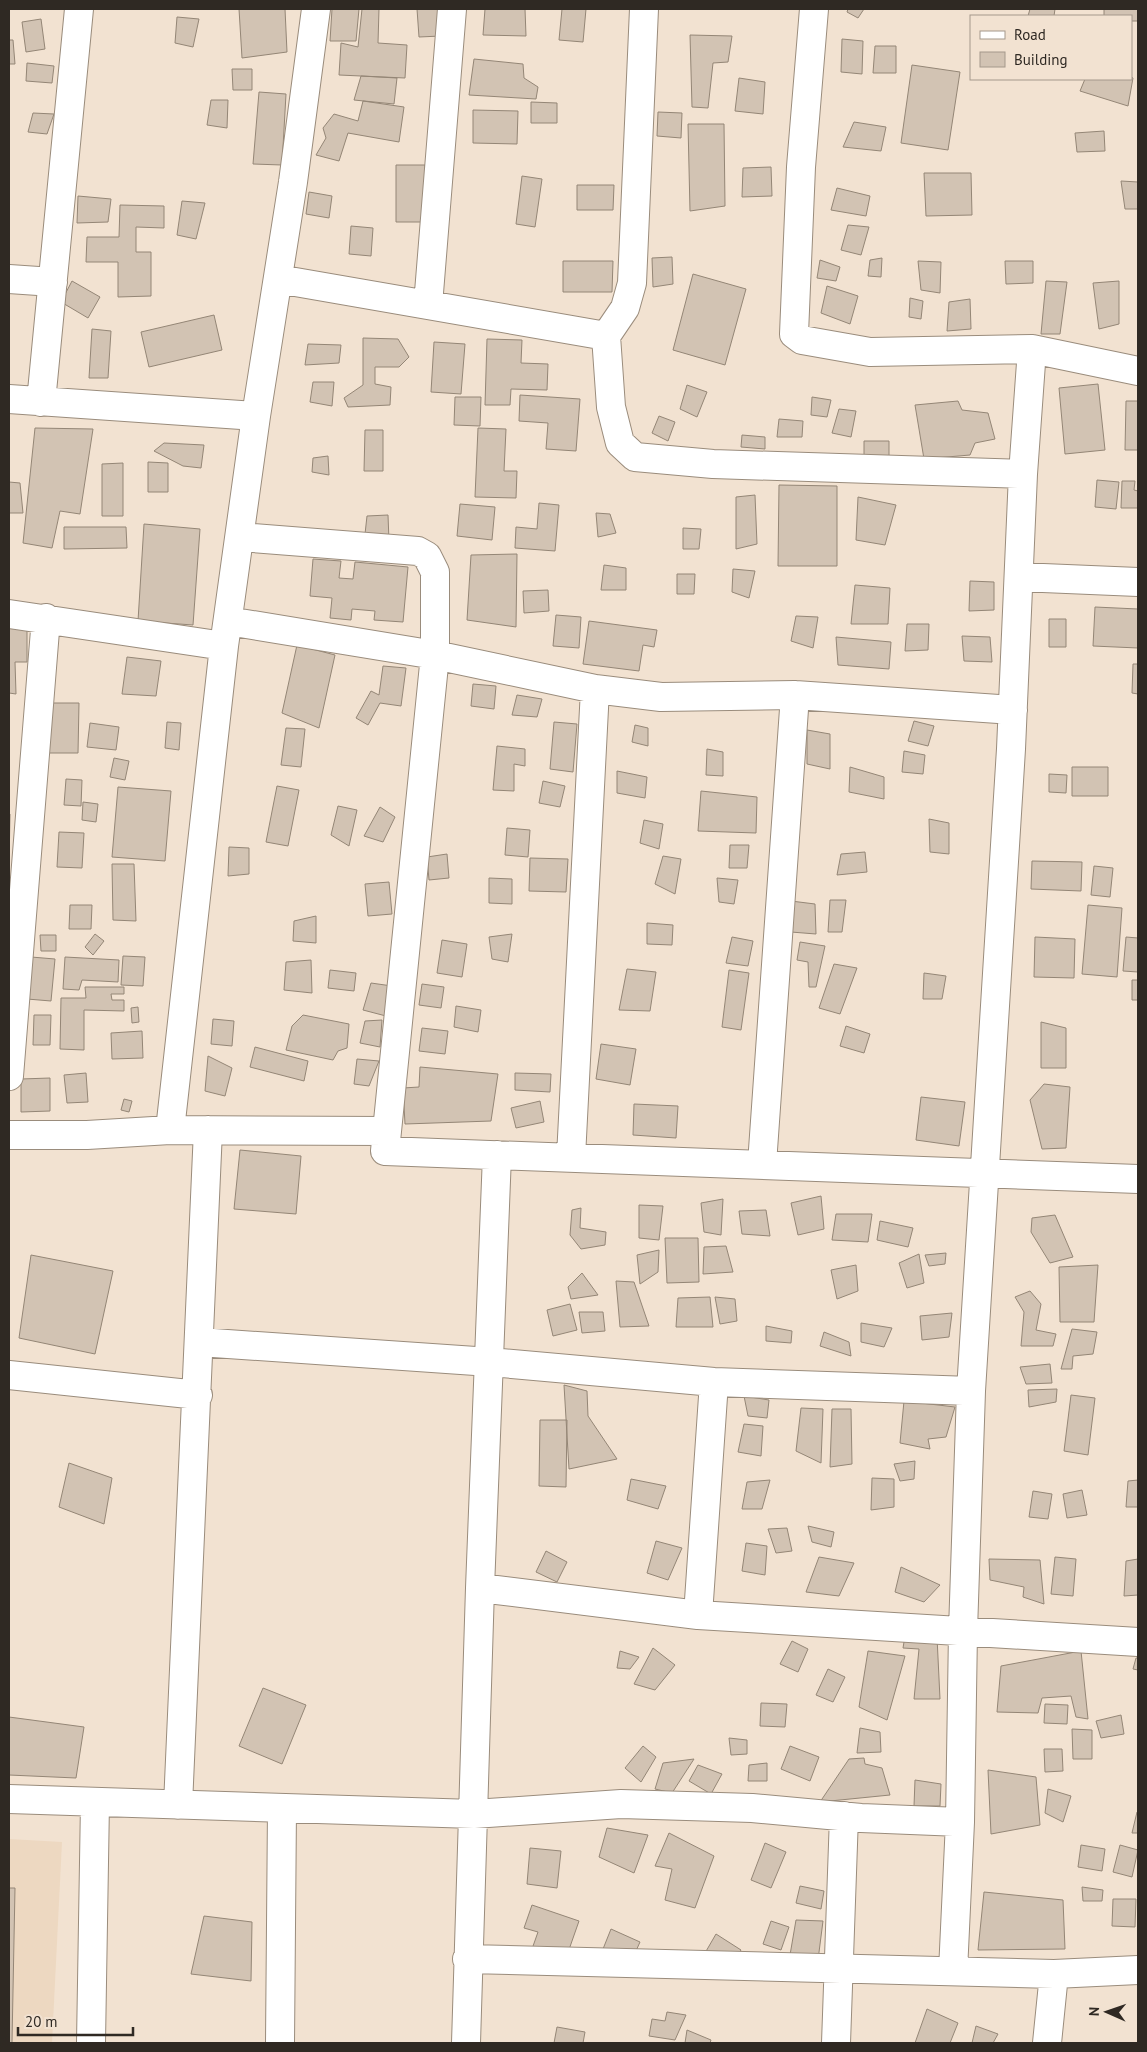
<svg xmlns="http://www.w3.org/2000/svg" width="1147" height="2052" font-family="'PT Sans',sans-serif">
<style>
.built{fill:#edd8c1}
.building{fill:#d2c3b3;stroke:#948676}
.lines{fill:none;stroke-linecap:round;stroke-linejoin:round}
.street-casing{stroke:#9a8c7c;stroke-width:30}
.street{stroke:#fff;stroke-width:28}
</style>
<rect width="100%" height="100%" fill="#f2e2d1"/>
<path class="built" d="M9 1839 62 1842 52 2043H9Z"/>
<path class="building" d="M239 9H285L287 52 242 58Z
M332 9H359L356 41H330Z
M362 9H379L378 43 407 45 405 78 339 75 341 43 358 47Z
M417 9H439L441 36 419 37Z
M485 9H525L526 36 483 35Z
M562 9H586L583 42 559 40Z
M848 9H864L858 18 847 12Z
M1030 9H1055L1054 16H1028Z
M1104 9H1138V21H1131V16H1104Z
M177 17 199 19 193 47 175 43Z
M41 19 45 49 26 52 22 22Z
M690 35 732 36 728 62 713 63 708 108 692 107Z
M842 39 863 41 862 74 841 72Z
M9 40H13L15 64H9Z
M875 46H896V73H873Z
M474 59 523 64 524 78 538 87 536 99 469 95Z
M27 63 54 66 52 83 26 81Z
M912 65 960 72 948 150 901 143Z
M232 69H252V90H233Z
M361 76 397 78 394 104 354 100Z
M1131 77 1133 78 1128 106 1080 91 1085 79Z
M739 78 765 82 763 114 735 111Z
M259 92 286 94 282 165 253 164Z
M211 100H228L227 128 207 125Z
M363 101 404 107 399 142 348 133 339 161 316 155 326 138 323 128 334 114 358 121Z
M531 102 557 103V123H531Z
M473 110 518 111 517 144 473 143Z
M658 112 682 113 681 138 657 136Z
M33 113 54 114 47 134 28 132Z
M854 122 886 127 881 151 843 147Z
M688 124H724L725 206 690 211Z
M1104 131 1105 151 1077 152 1075 133Z
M396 165H425V222H396Z
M771 167 772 196 742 197 743 168Z
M924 173H971L972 215 926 216Z
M522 176 542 179 535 227 516 224Z
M1121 181 1138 182V209H1125Z
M577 185H614L613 210H577Z
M837 188 870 196 866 216 831 210Z
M309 192 332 196 329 218 306 214Z
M78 196 111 199 108 222 77 223Z
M182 201 205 203 196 239 177 235Z
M120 205 164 206V228L136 227V252H151V296L118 297V262H86L87 237H119Z
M848 225 869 227 861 255 841 250Z
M351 226 373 228 371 256 349 254Z
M672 257 673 284 653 287 652 258Z
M882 258 881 277 868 276 870 260Z
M820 260 840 267 836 281 817 278Z
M563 261H613L612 292H563Z
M918 261 941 262 940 293 921 290Z
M1005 261H1033V283L1006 284Z
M693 274 746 289 725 365 673 350Z
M72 281 100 297 88 318 61 302Z
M1046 281 1067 282 1060 334H1041Z
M1119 281V324L1099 329 1093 283Z
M827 286 858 296 850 324 821 313Z
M910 298 923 301 921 319 909 317Z
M970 299 971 329 947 331 949 302Z
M214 315 222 350 149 367 141 332Z
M92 329 111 331 108 378H89Z
M363 338 398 339 409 357 399 367H375V384L391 387 390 405 348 407 344 398 363 385Z
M487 339 522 340 521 363 548 364 547 390 511 389 510 405H485Z
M434 342 465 344 461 394 431 392Z
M308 344 341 345 339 363 305 365Z
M313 382H334L332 406 310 402Z
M1098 384 1105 450 1065 454 1059 388Z
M687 385 707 392 697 417 680 409Z
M520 395 580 399 576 451 546 449 548 423 519 421Z
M455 397H481L480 426 454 425Z
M812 397 831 400 827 417 811 415Z
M958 401 962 410 988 413 995 439 975 443 970 455 924 459 915 405Z
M1126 401H1138V450H1125Z
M839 409 856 411 851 437 832 433Z
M659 416 675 422 668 441 652 433Z
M779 419 803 421 802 437H777Z
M35 428 93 429 80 514 60 511 52 548 23 543Z
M478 428 506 429 504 471H517L516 498 475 497Z
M365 430H383V471H364Z
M742 435 765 437V449L741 447Z
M864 441H889V456H864Z
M164 443 204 445 201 468 183 466 154 451Z
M328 456 329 475 312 472 313 458Z
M148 462 168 463V492H148Z
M123 463V516H102V464Z
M1097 480 1119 482 1116 509 1095 507Z
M1122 481H1135L1134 490 1138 491V508H1121Z
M9 482 20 483 23 513H9Z
M779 485 837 486V566H778Z
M755 495 757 544 736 549V497Z
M858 497 896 505 885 545 856 540Z
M539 503 559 505 555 551 515 548 516 527 537 529Z
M460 504 495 507 492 540 457 536Z
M596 513 610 514 616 533 598 537Z
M388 515 389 541 364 543 367 516Z
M144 524 200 529 193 625 138 621Z
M64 527H126L127 548 64 549Z
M683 528 701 529 699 549H683Z
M517 554 516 627 467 620 471 555Z
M313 559 341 561 339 578 353 579 355 562 408 567 403 622 374 620 375 611 352 609 351 620 330 618 332 598 310 596Z
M604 565 626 568V590H601Z
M733 569 755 571 749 598 732 592Z
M677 574H695L694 594H677Z
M970 581 994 582V610L969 611Z
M855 585 890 588 888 624H851Z
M548 590 549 611 524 613 523 591Z
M1095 607 1138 609V648L1093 646Z
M556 615 581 617 579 648 553 646Z
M796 616 818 617 813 648 791 641Z
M1049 619H1066V647H1049Z
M589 621 657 630 654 647 643 645 639 671 583 664Z
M907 624H929L928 650 905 651Z
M9 628H27V662H15L16 694 9 693Z
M962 636 990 637 992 662 964 661Z
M836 637 891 642 889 669 838 665Z
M297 645 335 655 319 728 282 713Z
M127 657 161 661 156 696 122 694Z
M1133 664H1138V694L1132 693Z
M383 666 406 668 401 706 380 703 368 725 356 718 371 691 379 695Z
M473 684 496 686 494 709 471 706Z
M517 695 542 699 537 717 512 715Z
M48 703H79L78 753H47Z
M914 721 934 726 928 746 908 741Z
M167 722 181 723 179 750 165 748Z
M554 722 577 724 573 772 550 769Z
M90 723 119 727 116 750 87 747Z
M635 725 648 728V746L632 742Z
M286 728 305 729 301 767 281 765Z
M807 730 830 734V769L807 764Z
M497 746 525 749V766L514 764V791L493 790Z
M707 749 723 752V776L706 775Z
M904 751 925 755 923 774 902 772Z
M114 758 129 761 125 780 110 777Z
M850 767 884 777V799L849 792Z
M1072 767H1108V796H1072Z
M617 771 647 777 645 798 617 793Z
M1049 774 1067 775 1066 793 1049 792Z
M66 779 82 780 81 806 64 805Z
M543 781 565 786 560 807 539 803Z
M277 786 299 790 288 846 266 842Z
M118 787 171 791 165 861 112 857Z
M701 791 757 797 756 833 698 831Z
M83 802 98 804 96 822 82 820Z
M338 806 357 810 349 846 331 835Z
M380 807 395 817 383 842 364 836Z
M9 814H10L9 865Z
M929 819 949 823V854L930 852Z
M644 820 663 824 659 849 640 843Z
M507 828 530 830 528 857 505 855Z
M59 832 84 833 82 868 57 867Z
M730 845H749L747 868H729Z
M229 847 249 848V874L228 876Z
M865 852 867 872 837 875 841 854Z
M447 854 449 878 429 880 427 857Z
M663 856 681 859 675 894 655 884Z
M530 858 568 859 566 892 529 891Z
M1032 861 1082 862 1081 891 1031 889Z
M112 864H134L136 921 113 920Z
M1094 866 1113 868 1110 897 1091 895Z
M489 878 512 879V904L489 903Z
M717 878 738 880 734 904 719 902Z
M389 882 392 914 368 916 365 884Z
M830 900H846L842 932H828Z
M791 901 815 904 816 934 791 932Z
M70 905H92L91 929H69Z
M1088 905 1122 908 1117 977 1082 974Z
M316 916V943L293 941 294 921Z
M647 923 673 925 672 945 647 944Z
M95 934 104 941 93 955 85 947Z
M512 934 508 962 492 959 489 937Z
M40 935H56V951H41Z
M732 937 753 941 748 966 726 963Z
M1035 937 1075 939 1074 978 1034 977Z
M1126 937 1138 938V972L1123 971Z
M442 940 467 944 462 977 437 973Z
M800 942 825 946 816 987H809L808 962 797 960Z
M123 956 145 957 143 986 121 985Z
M31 957 55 959 51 1001 27 999Z
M65 957 119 960 118 982 82 980 79 990 63 989Z
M311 960 312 993 284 990 286 962Z
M834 964 857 968 840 1014 819 1008Z
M627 969 656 972 650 1011 619 1010Z
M330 970 356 973 354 991 328 988Z
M729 970 749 973 741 1030 722 1027Z
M924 973 946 976 942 999H923Z
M1132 980H1138V1000H1132Z
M371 983 392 986 386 1016 363 1010Z
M422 984 444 987 441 1008 419 1005Z
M85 987H124V994H111L112 1000H124V1011L84 1010V1050L60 1049 61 998H86Z
M456 1006 481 1010 478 1032 454 1027Z
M138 1007 139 1022 132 1023 131 1008Z
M34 1015H51L50 1045H33Z
M303 1015 349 1024 347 1048 338 1051 333 1060 286 1050 292 1026Z
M213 1019 234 1021 232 1046 211 1044Z
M382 1020 380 1047 360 1043 365 1021Z
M1041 1022 1066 1028V1068H1041Z
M846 1026 870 1034 864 1053 840 1046Z
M422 1028 448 1031 445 1054 419 1051Z
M142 1031 143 1058 112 1059 111 1033Z
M601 1044 636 1049 630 1085 596 1079Z
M255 1047 308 1061 304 1081 250 1067Z
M208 1056 232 1068 225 1096 205 1091Z
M357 1059 379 1061 369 1086 354 1084Z
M420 1067 498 1074 491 1121 405 1124 403 1088 419 1087Z
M86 1073 88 1102 67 1103 64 1075Z
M515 1073 551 1074 550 1092 515 1090Z
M50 1078V1111L21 1112V1079Z
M1044 1084 1070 1087 1066 1148 1042 1149 1030 1100Z
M921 1097 965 1102 959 1146 916 1140Z
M124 1099 132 1101 129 1112 121 1110Z
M540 1101 544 1122 516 1128 511 1108Z
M634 1104 678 1106 676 1138 633 1135Z
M240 1150 301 1156 296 1214 234 1209Z
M821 1196 824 1229 798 1235 791 1203Z
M723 1199 721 1235 704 1232 701 1203Z
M639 1205 663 1206 659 1240 639 1238Z
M581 1208 580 1228 606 1232 605 1245 581 1249 570 1235 572 1210Z
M766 1210 770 1236 742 1234 739 1211Z
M836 1214H872L868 1242 832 1240Z
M1055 1215 1073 1257 1050 1263 1031 1232 1032 1218Z
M880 1221 913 1228 908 1247 877 1240Z
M665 1238H698L699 1282 667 1283Z
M726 1246 733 1272 703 1274 704 1247Z
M659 1250 658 1272 640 1284 637 1255Z
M946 1253 945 1264 929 1266 925 1255Z
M919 1254 924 1283 907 1288 899 1263Z
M31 1255 113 1271 95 1354 19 1338Z
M856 1265 858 1291 837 1299 831 1270Z
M1098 1265 1094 1322H1060L1059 1267Z
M582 1273 598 1295 571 1299 568 1287Z
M616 1281 634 1282 649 1326 620 1327Z
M1030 1291 1041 1304 1036 1330 1056 1334 1053 1346H1021L1024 1312 1015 1297Z
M710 1297 713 1327H676L678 1298Z
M715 1297 735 1299 737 1321 720 1324Z
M570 1304 577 1330 553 1336 547 1310Z
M579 1312H603L605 1331 582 1333Z
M952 1313 949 1337 922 1340 920 1316Z
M861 1323 892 1328 884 1347 861 1342Z
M766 1326 792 1331 791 1343 766 1341Z
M1072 1329 1097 1332 1093 1354 1073 1356 1072 1369H1061Z
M824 1332 849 1342 851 1356 820 1346Z
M1050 1364 1052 1383 1026 1384 1020 1367Z
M564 1385 587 1391 588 1416 617 1459 569 1469Z
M1057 1389 1056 1402 1029 1407 1028 1390Z
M1071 1395 1095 1398 1088 1455 1064 1451Z
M744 1396 769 1400 767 1418 748 1416Z
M904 1401 955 1407 946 1437 928 1439 930 1449 900 1443Z
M801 1408 823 1409 821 1463 796 1451Z
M832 1409H851L852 1464 830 1467Z
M540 1420H567L566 1487 539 1486Z
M744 1424 763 1426 761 1456 738 1452Z
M915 1461 914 1479 900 1481 894 1464Z
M69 1463 112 1478 104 1524 59 1507Z
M872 1478 894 1479V1507L871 1510Z
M631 1479 666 1486 658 1509 627 1500Z
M770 1480 762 1509H742L747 1482Z
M1138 1480V1507H1126L1128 1481Z
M1082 1490 1087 1515 1067 1518 1063 1494Z
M1033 1491 1052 1494 1048 1519 1029 1517Z
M808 1526 834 1532 831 1547 812 1542Z
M787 1528 792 1551 776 1553 768 1529Z
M656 1541 682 1548 668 1580 647 1573Z
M746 1543 767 1546 765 1575 742 1571Z
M546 1551 567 1562 557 1582 536 1572Z
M819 1557 854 1563 839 1596 806 1592Z
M1055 1557 1076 1559 1073 1596 1051 1594Z
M989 1559 1040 1560 1044 1604 1023 1597 1024 1587 990 1580Z
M1138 1559V1595L1124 1596 1126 1561Z
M901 1567 940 1585 924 1602 895 1592Z
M905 1636 937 1637 940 1699H914L919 1649 903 1648Z
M792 1641 808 1649 798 1672 780 1664Z
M653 1648 675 1665 655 1690 634 1684Z
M620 1651 639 1657 630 1669 617 1668Z
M868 1651 905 1656 887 1720 859 1707Z
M1081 1651 1088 1719 1076 1717 1071 1696 1042 1698 1038 1713 997 1712 1001 1666Z
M1136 1658H1138V1670L1133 1669Z
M828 1669 845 1677 833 1702 816 1695Z
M263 1688 306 1705 282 1764 239 1746Z
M761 1703 787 1704 785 1727 760 1726Z
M1045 1704 1068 1705 1067 1724 1044 1723Z
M1121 1715 1124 1734 1101 1738 1096 1721Z
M9 1717 84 1727 76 1778 9 1775Z
M860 1728 880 1732 881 1752 857 1753Z
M1072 1729 1092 1730V1759H1073Z
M729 1738 747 1740V1754L731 1755Z
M643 1746 656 1757 641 1782 625 1768Z
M790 1746 819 1757 810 1781 781 1769Z
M1044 1749H1062L1063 1771 1045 1772Z
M864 1758 865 1764 882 1768 890 1795 820 1802 849 1759Z
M694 1759 672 1793 655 1789 663 1763Z
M767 1763V1781H748L749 1765Z
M698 1765 722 1774 711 1794 689 1781Z
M988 1770 1036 1777 1040 1825 991 1834Z
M915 1780 941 1784 940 1806H914Z
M1048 1789 1071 1796 1063 1822 1045 1813Z
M1137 1812H1138V1833H1132Z
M607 1828 648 1835 634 1873 599 1857Z
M669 1833 714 1856 695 1908 665 1900 672 1869 655 1866Z
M765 1843 786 1852 771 1888 751 1880Z
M1081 1845 1105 1849 1102 1871 1078 1867Z
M1120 1845 1138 1850 1132 1877 1113 1872Z
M530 1848 561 1851 557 1888 527 1884Z
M800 1886 824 1891 821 1909 796 1903Z
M1082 1887 1103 1890 1102 1901H1083Z
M9 1888H15L12 2043H9Z
M984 1892 1063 1900 1065 1949 978 1950Z
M1113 1899H1136L1135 1927 1112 1926Z
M532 1905 579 1921 565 1961 532 1949 538 1932 524 1928Z
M204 1916 252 1922 251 1981 191 1974Z
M796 1920 823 1921 818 1960 790 1955Z
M771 1921 789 1927 781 1950 763 1944Z
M611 1929 640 1942 631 1962 603 1949Z
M716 1934 741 1950 730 1968 705 1953Z
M927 2009 958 2023 950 2043H915Z
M667 2012 686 2015 675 2040 649 2036 652 2019 665 2021Z
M976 2026 998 2034 993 2043H972Z
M557 2027 585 2032 583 2043H554Z
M687 2030 711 2040 710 2043H685Z"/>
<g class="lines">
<defs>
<path id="street" d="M814 9 801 167 794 334 802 340 870 352 1032 349 1138 371
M9 279 53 282
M278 279 606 336 625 308 632 283 644 9
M428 305 452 9
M606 336 611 407 620 443 635 457 713 464 1023 474
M9 399 256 416
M41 402 79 9
M240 537 418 551 427 556 435 572V655L385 1151 1138 1179
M1019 577 1138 582
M9 614 224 646
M228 621 435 655 595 689 661 697 795 695 1013 710
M9 1076 46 618
M170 1130 224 646 256 416 293 182 316 9
M9 1135H87L170 1130 387 1131
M571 1157 595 689
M762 1164 795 695
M199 1342 490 1362 714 1382 971 1391
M9 1375 198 1395
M480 1588 698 1615 1138 1642
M698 1615 714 1382
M9 1799 474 1814 621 1804 752 1808 861 1818 960 1822
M178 1805 208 1130
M467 1959 1054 1974 1138 1970
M953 1971 960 1822 963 1631 971 1391 1011 749 1023 474 1032 349
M91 2043 95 1802
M280 2043 282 1808
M466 2043 480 1588 497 1155
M836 2043 844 1816
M1047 2043 1054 1974"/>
</defs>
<use href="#street" class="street-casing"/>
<use href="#street" class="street"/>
</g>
<rect width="1147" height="2052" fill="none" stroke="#2f2923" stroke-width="20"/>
<rect x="970" y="15" width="162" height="65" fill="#f2e2d1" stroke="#a4988b"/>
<rect x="980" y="31" width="25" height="8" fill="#ffffff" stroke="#a4988b"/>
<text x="1014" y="40" font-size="15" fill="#2f2923">Road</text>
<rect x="980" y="52" width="25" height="15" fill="#d2c3b3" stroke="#a4988b"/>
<text x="1014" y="65" font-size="15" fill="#2f2923">Building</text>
<g transform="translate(1107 2012) rotate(272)" stroke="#f2e2d1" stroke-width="4" paint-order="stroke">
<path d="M0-4L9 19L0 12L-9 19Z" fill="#2f2923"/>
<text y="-8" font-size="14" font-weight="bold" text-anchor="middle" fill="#2f2923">N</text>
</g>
<path d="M18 2027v8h115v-8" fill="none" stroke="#2f2923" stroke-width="2.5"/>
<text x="25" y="2027" font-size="15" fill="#2f2923" stroke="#f2e2d1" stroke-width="4" paint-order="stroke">20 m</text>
</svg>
